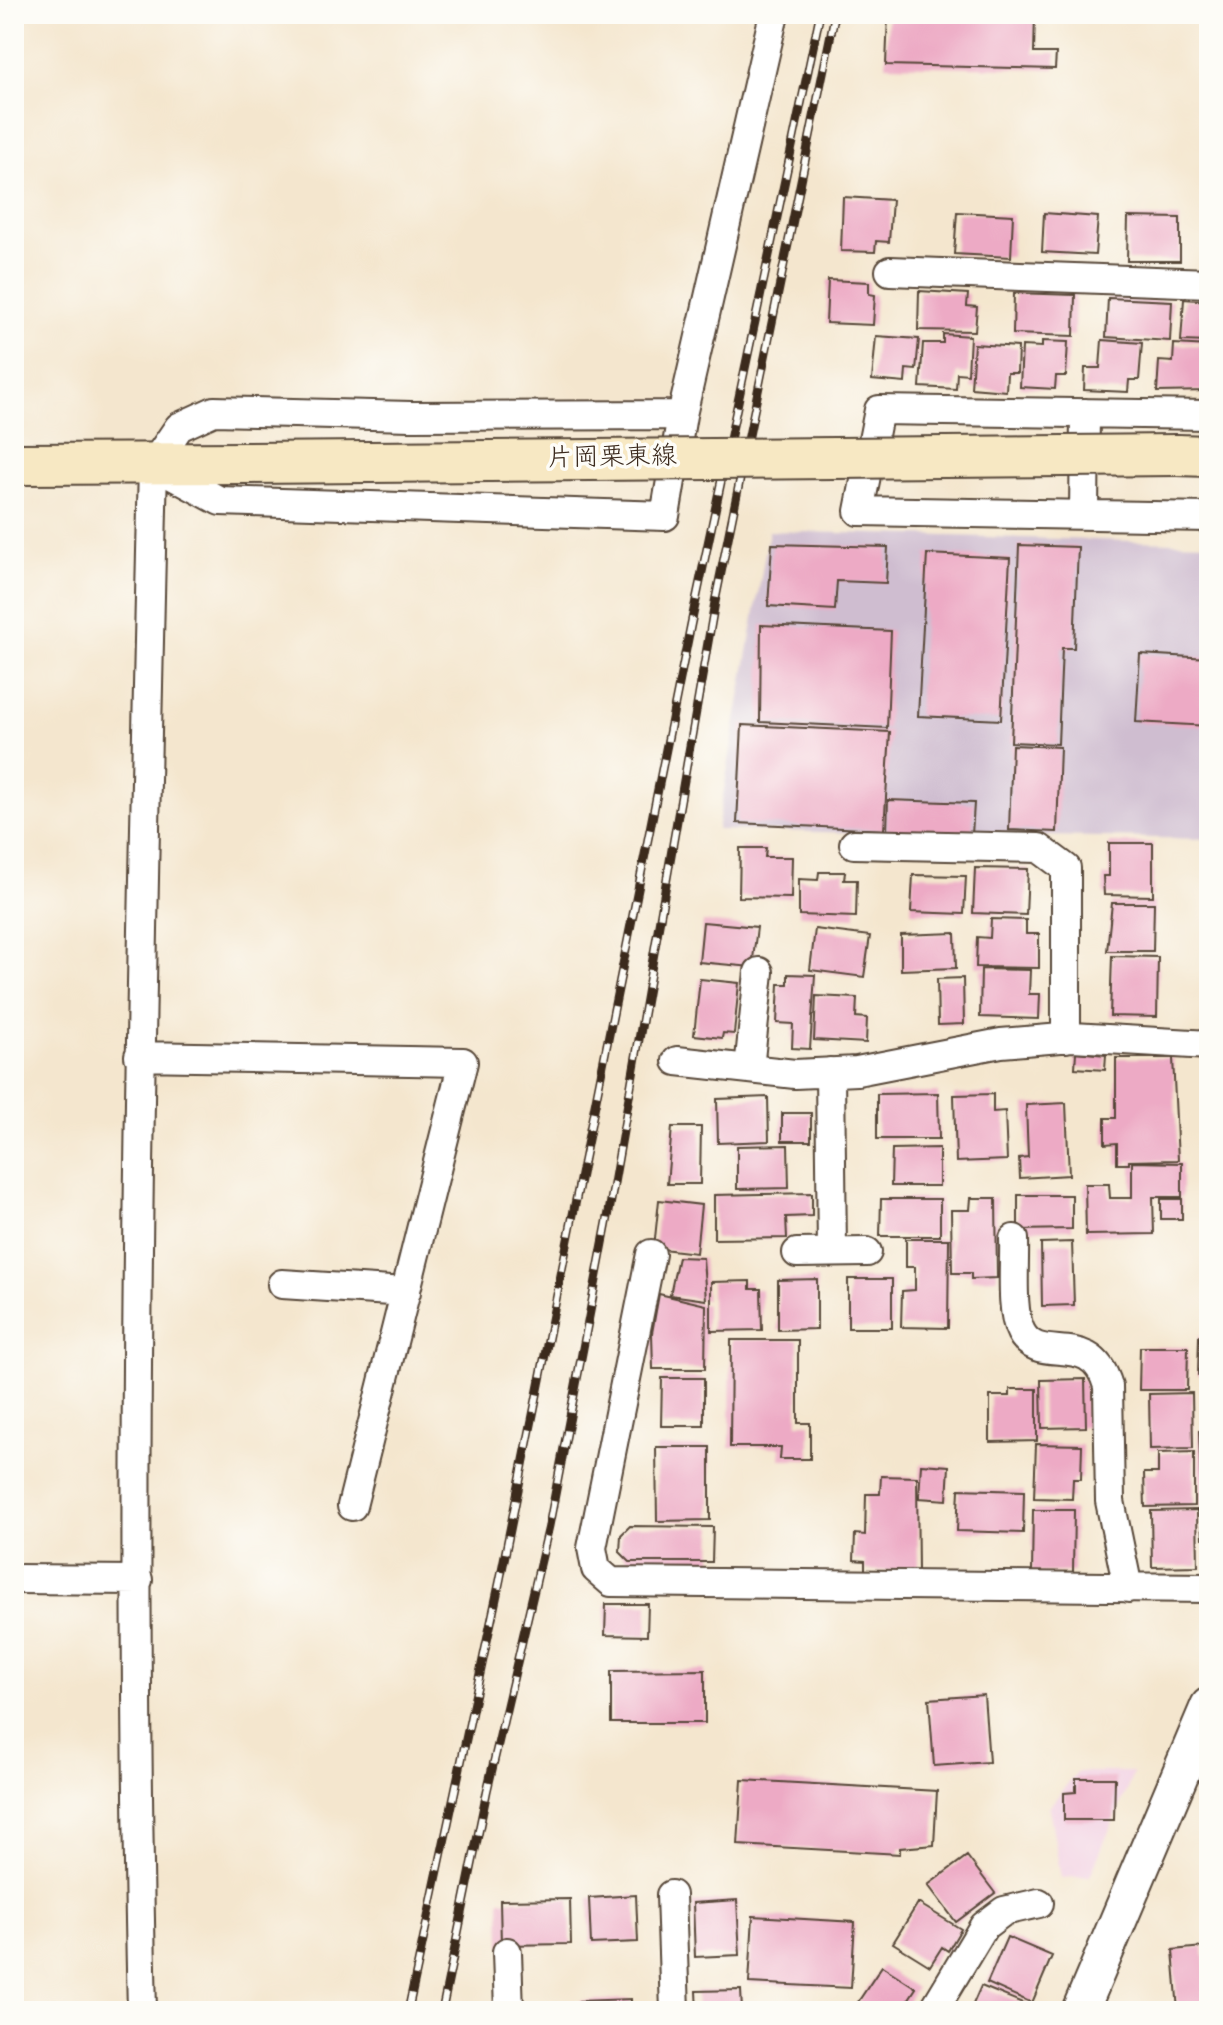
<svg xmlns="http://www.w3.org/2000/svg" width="1223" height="2025" font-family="'Gochi Hand','Klee One',sans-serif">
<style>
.built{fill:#f2cfe2}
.industrial{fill:#cfbdd0}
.building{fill:#edaac5}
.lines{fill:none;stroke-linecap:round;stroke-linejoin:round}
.minor-casing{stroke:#574638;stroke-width:32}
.tertiary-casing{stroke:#574638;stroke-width:40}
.secondary-casing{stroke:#574638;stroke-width:44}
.minor{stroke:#fff;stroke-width:28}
.tertiary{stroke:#fff;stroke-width:36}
.secondary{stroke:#f7e8c3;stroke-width:40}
.rail-casing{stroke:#3b2a1e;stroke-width:9}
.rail{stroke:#fdfcf7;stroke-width:6;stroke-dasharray:18;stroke-linecap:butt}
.secondary-bridge-casing{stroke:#574638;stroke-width:44;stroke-linecap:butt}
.secondary-bridge{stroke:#f7e8c3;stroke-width:40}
.labels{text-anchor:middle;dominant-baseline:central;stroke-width:7;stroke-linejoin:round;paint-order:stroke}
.street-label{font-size:26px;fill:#3b2a1e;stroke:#fdfcf7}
</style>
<rect width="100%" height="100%" fill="#fdfcf7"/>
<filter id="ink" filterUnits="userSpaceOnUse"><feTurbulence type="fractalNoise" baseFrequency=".0125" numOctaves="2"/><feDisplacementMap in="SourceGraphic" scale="16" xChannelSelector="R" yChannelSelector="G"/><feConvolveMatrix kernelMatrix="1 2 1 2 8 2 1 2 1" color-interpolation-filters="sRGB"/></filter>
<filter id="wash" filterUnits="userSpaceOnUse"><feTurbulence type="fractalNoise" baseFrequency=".006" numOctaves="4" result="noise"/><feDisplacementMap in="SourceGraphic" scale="32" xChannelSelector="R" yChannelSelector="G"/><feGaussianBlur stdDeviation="1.8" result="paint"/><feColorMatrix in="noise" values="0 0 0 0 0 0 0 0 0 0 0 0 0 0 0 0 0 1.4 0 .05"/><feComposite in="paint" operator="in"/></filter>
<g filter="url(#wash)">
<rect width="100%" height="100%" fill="#f4e6ce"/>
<path class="built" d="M1077 1772H1134L1090 1876 1061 1878 1049 1807Z"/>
<path class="industrial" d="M769 531 1209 543V839L717 830Z"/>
<g id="blocks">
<path class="building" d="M888 14H1035L1034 53H1056L1055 69 886 65Z
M843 197 892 200 889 242 876 241 875 252 841 251Z
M957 212 1013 215 1011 257 954 254Z
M1044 213 1098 217 1095 255 1042 252Z
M1128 217 1180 218V261H1127Z
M828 280 869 282V294L875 295 873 325 826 323Z
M919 291 968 294 967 306 977 307 975 331 918 330Z
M1014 293 1075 295 1074 336 1013 334Z
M1108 298 1172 301 1170 341 1106 337Z
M1184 299 1209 301V342L1181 341Z
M943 334 970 336 968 374 957 373 956 389 920 387 923 343H943Z
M876 336 919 339 916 370 906 369 905 383 872 380Z
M1102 340 1142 343 1139 380H1129L1128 392 1084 390 1085 368H1100Z
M1042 341 1068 342 1066 376H1056L1055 389 1020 387 1022 346 1042 347Z
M974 344 1018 347 1017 373H1007L1006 391 971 388Z
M1174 344 1209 346V391L1157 392 1159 361 1173 362Z
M772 544 888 547 886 583 837 581 835 610 768 606Z
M1019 545 1078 547 1074 648H1062L1058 744 1011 742Z
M927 554 1010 558 1001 720 918 716Z
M761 625 891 631 887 728 760 722Z
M1140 654 1209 658V726L1136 722Z
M742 725 890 732 884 830 737 823Z
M1012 745 1060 747 1057 832 1009 830Z
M888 800 974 803 972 835 887 832Z
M1109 843H1153V896L1104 895 1103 876H1109Z
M740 848H766L765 857H792L791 898 739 897Z
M975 868 1028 869 1026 915 973 913Z
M819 872H845L844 880H857L856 917 799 915V879L818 880Z
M913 875 966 876 964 914 911 912Z
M1112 903H1154L1153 951H1107Z
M991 919 1026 920V934H1039V968L976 967 977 937 990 938Z
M703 922 757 927 752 967 699 962Z
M815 929 870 936 864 977 810 970Z
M955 933 956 968 901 970V935Z
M1112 956 1158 957 1157 1017 1110 1016Z
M981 969 1030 970 1029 994H1040L1039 1019 980 1017Z
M788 974 815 975 810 1049 792 1048 793 1024 777 1023 779 984H788Z
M963 978 964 1024 938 1025 937 979Z
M700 979 739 983 734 1034 723 1033 722 1038 694 1035Z
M816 996 857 998 856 1017 867 1018 866 1043 814 1040Z
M1076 1052 1106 1055 1105 1070 1075 1068Z
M1116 1058H1173L1178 1160 1129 1161V1164H1117V1143L1105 1144V1118H1116Z
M938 1093 939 1139H877V1094Z
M993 1094V1112L1005 1111 1007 1160 956 1162 954 1095Z
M768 1097 769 1141 718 1143 717 1099Z
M1066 1103 1069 1175 1020 1178 1019 1158 1028 1157 1026 1105Z
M782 1113H811V1141H782Z
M672 1127H701L700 1184H667Z
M788 1145 789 1188 737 1189V1146Z
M939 1148V1186H891L892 1149Z
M1132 1162 1182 1163V1197H1153L1154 1234 1086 1235 1085 1184H1109L1110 1198H1132Z
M812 1193V1216L786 1217 787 1238 714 1239V1195Z
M1018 1195H1072V1229L1018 1230Z
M971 1198H996L997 1278 971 1279V1273H952L951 1210H970Z
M881 1199H940V1236H880Z
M1161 1199H1182V1219H1161Z
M659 1200 701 1205 696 1253 654 1248Z
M906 1239H949L948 1328 901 1327 902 1291 915 1290V1267H906Z
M1072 1242 1074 1305 1042 1306 1041 1243Z
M678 1257 703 1258 706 1300 670 1295Z
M817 1279V1329L778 1330V1280Z
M848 1279H892V1328H848Z
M750 1281V1289H761L762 1330 711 1331V1282Z
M659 1294 706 1305 705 1369H653L652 1333Z
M1199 1336H1209V1375H1198Z
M731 1340H798V1423H810V1459H780L781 1447H730Z
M1140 1347H1188L1187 1390H1139Z
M662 1378H704V1426H661Z
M1085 1379 1086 1427 1042 1428 1041 1380Z
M1010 1389H1037V1441L990 1442V1396H1010Z
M1192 1393 1193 1448 1150 1449 1149 1394Z
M1209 1430V1538H1203L1199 1431Z
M1036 1444 1082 1445 1081 1479H1073L1072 1499 1034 1498Z
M656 1447H710V1520L657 1521Z
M1194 1452V1506L1145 1507 1144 1473H1158V1453Z
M921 1464 949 1466 947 1500 919 1498Z
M881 1476 917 1477 918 1572 865 1570V1561L854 1560 855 1534 865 1535 866 1494H880Z
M959 1489 1024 1491 1023 1533 957 1531Z
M1033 1510H1074L1073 1572 1032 1573Z
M1197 1510 1198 1566 1152 1567 1151 1511Z
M630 1526 713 1527 712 1562H630L620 1552 621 1535Z
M606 1604H648L647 1636 605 1635Z
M705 1670V1723H611V1671Z
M984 1695 989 1762 934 1766 929 1699Z
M1076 1778H1115L1114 1820H1064V1793L1076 1792Z
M742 1780 937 1791 934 1845 900 1848V1854L738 1845Z
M967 1856 995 1893 956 1922 928 1885Z
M636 1895 638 1942 591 1944 589 1898Z
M570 1899 571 1944 501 1945 500 1900Z
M737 1900 740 1955 695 1957 693 1903Z
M918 1903 961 1929 948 1951 942 1947 930 1966 893 1943Z
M753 1916 855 1922 851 1988 749 1983Z
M1007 1937 1052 1956 1032 2003 987 1983Z
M1203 1947 1207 1990H1203L1205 2011H1178L1173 1950Z
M882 1966 916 1988 901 2011H852Z
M981 1986 1030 2006 1028 2011H970Z
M741 1990 742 2011H697L696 1991Z
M631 1999V2011H580L579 2001Z"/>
</g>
</g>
<g filter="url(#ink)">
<use href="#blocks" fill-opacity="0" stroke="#574638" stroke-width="2"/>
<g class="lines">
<defs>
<path id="minor" d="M890 271 1209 283
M1209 415 879 410 859 511 1209 517
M153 465 220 501 665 516 682 415 774 14
M1084 515 1085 413
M854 844 1039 848 1066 868V1038
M139 1056 463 1062 352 1506
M677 1061 795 1074 857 1071 1001 1043 1073 1037 1209 1045
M749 1069 759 972
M830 1072 832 1252
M1014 1239C1015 1263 1010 1312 1021 1332 1039 1368 1091 1327 1108 1386L1110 1501 1128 1588
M797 1253 867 1252
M651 1254 592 1548 596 1569 611 1582 1209 1588
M282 1284 406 1292
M14 1579 138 1580
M671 1895 675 2011
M507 1952 509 2011
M142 2011C129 1495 141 980 153 465L179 427 214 411 411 416 682 415
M933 2011 984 1926 1004 1911 1039 1903"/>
<path id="tertiary" d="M1080 2011 1209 1706"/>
<path id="secondary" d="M1177 455 1209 456
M14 464 249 463"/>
</defs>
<use href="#minor" class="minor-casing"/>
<use href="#tertiary" class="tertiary-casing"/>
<use href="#secondary" class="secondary-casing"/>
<use href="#minor" class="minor"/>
<use href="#tertiary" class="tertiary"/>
<use href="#secondary" class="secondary"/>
<defs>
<path id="rail" d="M408 2011 500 1580 691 624 820 14
M442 2011 487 1791 549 1526 609 1212 715 602 835 14"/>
</defs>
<use href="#rail" class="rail-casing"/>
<use href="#rail" class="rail"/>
<defs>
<path id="secondary-bridge" d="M249 463 1177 455"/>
</defs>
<use href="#secondary-bridge" class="secondary-bridge-casing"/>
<use href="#secondary-bridge" class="secondary-bridge"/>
</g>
</g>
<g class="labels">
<g class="street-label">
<text transform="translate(612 460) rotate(-1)">片岡栗東線</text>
</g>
</g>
<rect width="1223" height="2025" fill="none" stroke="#fdfcf7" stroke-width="48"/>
</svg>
